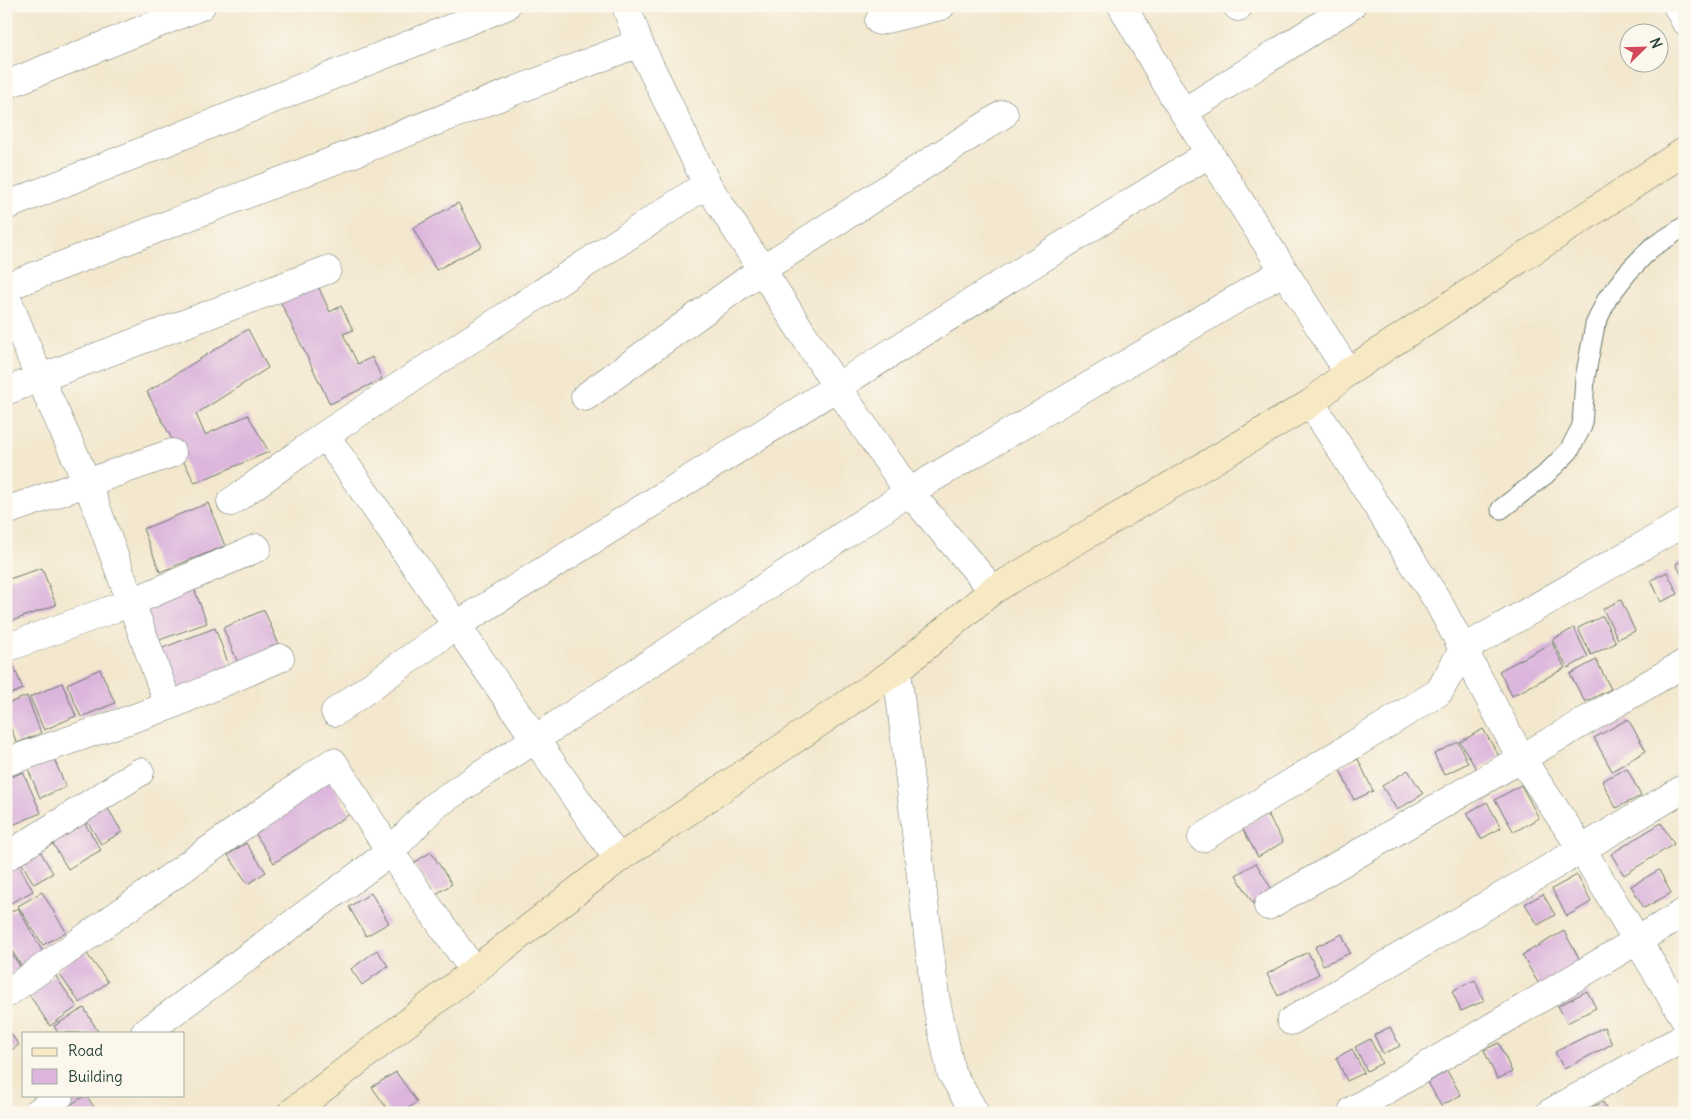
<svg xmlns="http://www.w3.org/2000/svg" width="1691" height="1119" font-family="Delius,sans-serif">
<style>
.building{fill:#dbb5dc}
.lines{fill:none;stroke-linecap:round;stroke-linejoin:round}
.lane-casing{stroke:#69786a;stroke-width:21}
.street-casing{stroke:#69786a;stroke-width:29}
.secondary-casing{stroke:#69786a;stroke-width:29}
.lane{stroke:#fff;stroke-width:19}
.street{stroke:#fff;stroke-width:28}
.secondary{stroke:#f7e9c3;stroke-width:28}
</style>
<rect width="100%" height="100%" fill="#fbf7ec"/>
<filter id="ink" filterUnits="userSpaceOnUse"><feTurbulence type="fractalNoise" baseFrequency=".02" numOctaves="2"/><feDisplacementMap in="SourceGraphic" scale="10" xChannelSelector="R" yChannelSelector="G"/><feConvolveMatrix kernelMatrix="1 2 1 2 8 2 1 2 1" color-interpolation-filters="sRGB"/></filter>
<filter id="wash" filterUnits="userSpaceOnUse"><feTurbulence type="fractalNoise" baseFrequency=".0096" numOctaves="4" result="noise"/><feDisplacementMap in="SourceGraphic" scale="20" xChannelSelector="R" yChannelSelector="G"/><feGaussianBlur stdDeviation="1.12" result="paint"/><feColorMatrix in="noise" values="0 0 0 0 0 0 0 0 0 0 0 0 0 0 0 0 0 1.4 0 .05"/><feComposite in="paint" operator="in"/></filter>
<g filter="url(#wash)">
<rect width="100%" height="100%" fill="#f3e7ce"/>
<g id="blocks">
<path class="building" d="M458 203 482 246 436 270 413 228Z
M317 284 330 312 341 306 353 330 343 334 358 364 372 357 382 379 330 404 280 301Z
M248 329 268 368 196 414 205 435 248 415 269 452 195 483 147 392Z
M208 503 225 546 160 572 143 529Z
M1685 559V582L1676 564Z
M42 568 56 605 6 623V580Z
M1667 572 1678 594 1661 602 1651 580Z
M194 588 207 623 154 642 141 608Z
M1621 600 1635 631 1618 639 1603 609Z
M264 610 280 647 239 665 223 628Z
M1603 616 1616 643 1591 655 1578 628Z
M215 628 230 668 172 691 157 650Z
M1574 628 1588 657 1568 668 1552 640Z
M1552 643 1565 668 1512 696 1499 671Z
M10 657 23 689 6 696V658Z
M1596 660 1611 689 1585 702 1570 674Z
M100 669 115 703 81 717 67 684Z
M62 683 76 716 44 730 30 697Z
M27 696 41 733 17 743 6 717V704Z
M1628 719 1646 751 1612 771 1594 738Z
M1483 729 1499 756 1477 770 1460 742Z
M1458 742 1468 763 1444 775 1434 754Z
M54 759 66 787 40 798 28 769Z
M1358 759 1373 791 1354 800 1339 768Z
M1627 768 1641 796 1616 808 1602 781Z
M1408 770 1423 794 1397 810 1382 786Z
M23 772 41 813 8 827 6 824V779Z
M328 779 350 814 274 863 252 828Z
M1521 785 1539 818 1514 832 1495 800Z
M103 800 122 832 101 844 82 813Z
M1487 802 1501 828 1481 839 1467 813Z
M1267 813 1283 842 1258 857 1242 828Z
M79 814 101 850 68 869 47 834Z
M1661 823 1674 844 1624 875 1611 854Z
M246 843 266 872 248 884 228 855Z
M37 846 53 873 34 884 18 857Z
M431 852 452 884 436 894 414 863Z
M16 860 33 891 9 904 6 899V865Z
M1256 863 1275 895 1255 907 1236 875Z
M1659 870 1671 893 1644 908 1631 886Z
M1577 875 1591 902 1567 916 1552 889Z
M42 892 66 932 43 945 18 906Z
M371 893 389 923 366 936 349 907Z
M1543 894 1555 915 1538 925 1525 904Z
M18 908 44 954 22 967 6 941V915Z
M1564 931 1581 962 1540 986 1522 955Z
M1342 934 1350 953 1323 965 1315 947Z
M6 945 21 968 6 977Z
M84 950 108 982 80 1003 57 971Z
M377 950 388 966 362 985 351 969Z
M1308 952 1319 974 1278 996 1267 974Z
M55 975 77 1007 50 1026 28 993Z
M1475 980 1484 1001 1461 1011 1452 991Z
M1587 991 1596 1008 1567 1023 1558 1006Z
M84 1008 99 1033H58L54 1026Z
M6 1027 19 1045 6 1053Z
M1390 1027 1400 1046 1383 1054 1374 1035Z
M1604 1027 1612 1044 1564 1069 1555 1052Z
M1370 1039 1382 1063 1367 1071 1355 1047Z
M1499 1043 1512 1072 1497 1079 1484 1050Z
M1352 1049 1364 1073 1347 1081 1336 1058Z
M1447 1071 1461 1095 1441 1106 1428 1082Z
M396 1072 417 1102 402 1113H390L372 1087Z
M86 1095 98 1113H71L67 1107Z
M1603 1102 1608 1113H1585L1584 1111Z"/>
</g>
</g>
<g filter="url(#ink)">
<use href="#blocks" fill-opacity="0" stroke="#69786a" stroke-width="1"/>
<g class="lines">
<defs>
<path id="lane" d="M1501 509 1545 475 1569 451 1582 426 1585 378 1595 325 1607 299 1628 272 1651 248 1685 226"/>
<path id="street" d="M626 6 639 43 707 184
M1122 6 1174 97 1348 372
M1237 6 1238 7
M1677 6 1685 21
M879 21 941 6
M6 85 201 6
M1184 112 1351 6
M6 206 506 6
M6 287 639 43
M6 296 40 379 87 482 169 706
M6 391 327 270
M585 397 761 270 1004 114
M1311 403 1437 600 1521 758 1581 848 1685 1019
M231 502 325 435
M6 511 172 453
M6 648 132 602 257 548
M897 670 935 996 951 1072 975 1113
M335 712 457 625 1210 153
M6 762 169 706 280 658
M1202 838 1439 692 1463 649 1685 522
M6 857 140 772
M618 859 325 435 707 184 837 387 909 492 993 590
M1268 906 1685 663
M6 994 333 762 390 852 474 971
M1291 1021 1685 788
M145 1033 390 852 434 806 909 492 1284 271
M1353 1110 1685 912
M37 1113 60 1095
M1550 1113 1685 1037"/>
<path id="secondary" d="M291 1113 618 859 897 670 993 590 1311 403 1348 372 1685 151"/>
</defs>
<use href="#lane" class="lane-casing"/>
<use href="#street" class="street-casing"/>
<use href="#secondary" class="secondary-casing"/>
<use href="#lane" class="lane"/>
<use href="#street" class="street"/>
<use href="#secondary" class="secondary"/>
</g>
</g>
<rect width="1691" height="1119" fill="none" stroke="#fbf7ec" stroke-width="25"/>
<rect x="22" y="1032" width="162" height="65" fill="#fbf7ec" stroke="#a3ada2"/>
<rect x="32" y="1048" width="25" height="8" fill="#f7e9c3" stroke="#a3ada2"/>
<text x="68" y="1056" font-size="15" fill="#1f3d34">Road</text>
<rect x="32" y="1069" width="25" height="15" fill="#dbb5dc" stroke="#a3ada2"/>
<text x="68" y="1082" font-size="15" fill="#1f3d34">Building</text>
<g transform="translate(1644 48) rotate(67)"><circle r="24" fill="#fbf7ec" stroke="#a3ada2"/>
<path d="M0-4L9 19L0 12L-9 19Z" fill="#d1495b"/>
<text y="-8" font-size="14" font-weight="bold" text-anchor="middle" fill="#1f3d34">N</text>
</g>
</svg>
